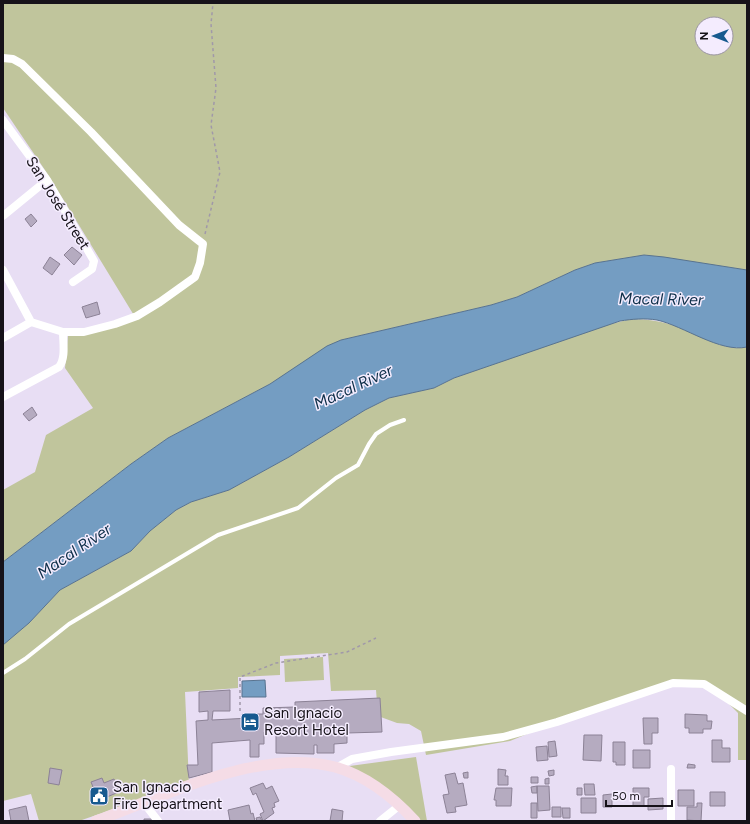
<svg xmlns="http://www.w3.org/2000/svg" width="750" height="824" font-family="Figtree,sans-serif">
<style>
.green{fill:#c0c59c;fill-rule:evenodd}
.water{fill:#749dc2;stroke:#58738f}
.building{fill:#b5abc0;stroke:#8c8296}
.lines{fill:none;stroke-linecap:round;stroke-linejoin:round}
.path{stroke:#a098a9;stroke-width:1.5;stroke-dasharray:3 3;stroke-linecap:butt}
.service{stroke:#fff;stroke-width:4}
.minor{stroke:#fff;stroke-width:8}
.secondary{stroke:#f5dce6;stroke-width:11}
.labels{text-anchor:middle;dominant-baseline:central;stroke-width:3;stroke-linejoin:round;paint-order:stroke}
.street-label{font-size:15px;fill:#161219;stroke:#f4ecfe}
.poi-label{font-size:15px;fill:#161219;stroke:#f4ecfe;text-anchor:start}
.water-label{font-size:16px;font-style:italic;fill:#0d2e48;stroke:#f4ecfe}
</style>
<rect width="100%" height="100%" fill="#e8def4"/>
<path class="green" d="M3 3H747V270L644 255 621 259 595 263 575 270 517 297 491 305 341 340 270 384 168 438 131 464 3 562V490L35 472 46 435 93 408 65 368 68 336 135 317 49 176 3 108ZM702 24H726V48H702Z
M631 319C649 319 665 322 682 328 703 336 724 352 747 347V760H738V713L713 688 672 686 559 721 510 741 426 755 421 731 409 724 397 723 378 716 376 690 331 691 328 653 280 656V675L238 677V688L185 692 189 783 79 821H39L31 794 3 801V645L29 623 60 590 131 551 150 531 176 510 191 502 229 490 289 457 365 410 389 398 434 388 454 378 567 338 603 326Z
M323 657 324 680 285 682 284 659Z
M416 757 427 821H414L394 799 335 768Z"/>
<path class="water" d="M644 255 664 257 747 270V347C720 353 684 326 657 320 645 318 632 319 620 321L454 378 434 388 389 398 365 410 289 457 229 490 191 502 176 510 150 531 131 551 60 590 29 623 3 645V562L131 464 168 438 270 384 327 346 341 340 491 305 517 297 575 270 595 263Z
M265 680 266 697H242V681Z"/>
<path class="building" d="M31 214 37 221 31 227 25 219Z
M72 247 82 255 74 265 64 255Z
M50 257 60 264 52 275 43 268Z
M97 302 100 314 86 318 82 307Z
M32 407 37 415 29 421 23 414Z
M230 690V711H213L212 720 250 718V714H263V708L295 707V702L380 698 382 732 347 733V743L334 744V753H317V745H314V754L276 753V732H264V744H259V757H250V740L212 743V772L189 778 187 765H198L196 721 208 720V711L199 712V692Z
M685 714 707 715V721H712L711 729H703V733H689V728H685Z
M643 718H658V733H652V744H644Z
M584 735H602L601 761 583 760Z
M712 740H722V748H730V762H712Z
M555 741 557 756 549 757 548 742Z
M613 742H625V765H616V762H613Z
M547 746 548 760 537 761 536 747Z
M633 750H650V768H633Z
M688 764 695 765V768H687Z
M50 768 62 770 59 785 48 783Z
M498 769 506 770 505 776H508V785H498Z
M554 770V775L549 776 548 771Z
M468 772V778H464L463 773Z
M455 773 458 784 463 783 467 805 455 807 456 812 447 813 443 795 449 794 445 775Z
M531 777H538V783H531Z
M102 778 104 783 114 779 119 792 97 801 91 788 93 787 91 782Z
M549 778V784H545V779Z
M263 783 266 789 272 786 279 801 274 803 275 807 272 808 274 813 263 821 260 814 264 812 256 793 253 795 250 788Z
M584 784H594L595 795H585Z
M537 786V793H532L531 787Z
M537 786H549L550 810 538 811Z
M496 788H512L511 806H496V800H494Z
M577 788H582V795H577Z
M633 788H649V797H644V806H633Z
M678 790H694V806H678Z
M710 792H725V806H710Z
M612 794V807H603V795Z
M581 798H596V813H581Z
M663 798V809L648 810V799Z
M531 803H537V818H531Z
M697 803H702L701 821 687 820V807H697Z
M249 805 251 814 253 813 255 821H230L228 810Z
M26 806 29 821H11L9 810Z
M552 807H561V817H552Z
M562 808H570V818H563Z
M332 809 343 811 342 821H330Z
M260 817 262 821H257L256 818Z
M144 819H154V821H144Z"/>
<g class="lines">
<path class="path" d="M205 234 220 172 211 125 216 88 211 24 213 3
M240 711V677L276 663 347 652 376 638"/>
<path class="service" d="M3 673 25 659 69 624 218 535 298 508 336 478 358 465 369 444 376 434 390 425 404 420"/>
<path class="minor" d="M3 58 13 59 22 64 91 132 179 225 203 244 200 263 195 277 160 302 137 316 115 324 84 332H63L31 322 3 270
M3 120 47 180 94 261 92 269 73 282
M3 216 47 180
M3 338 31 322
M3 397 59 367C66 358 63 343 63 332
M336 768 352 759 391 752 503 737 557 722 673 683 704 684 747 711
M144 803 158 821
M380 821 400 805
M671 821V769"/>
<path class="secondary" d="M96 821C165 796 261 747 335 767 367 776 393 797 415 821"/>
</g>
<defs>
<symbol id="hotel-square" viewBox="-11 -11 22 22"><rect x="-9" y="-9" width="18" height="18" rx="4" fill="#175a8f" stroke="#f4ecfe"/><path d="M-6-4.5h1.5V1H6V5H4.5V3h-9V5H-6ZM-4 0a1.8 1.8 0 1 1 3.6 0ZM.5 0V-2.5h3Q6-2.5 6 0Z" fill="#fff"/></symbol>
<symbol id="civic-square" viewBox="-11 -11 22 22"><rect x="-9" y="-9" width="18" height="18" rx="4" fill="#175a8f" stroke="#f4ecfe"/><path d="M-.6-6.5H3V-4.5H.6V-3L4-1V1h2V6H-6V1h2V-1L-.6-3ZM-1.2 2.5V6h2.4V2.5Z" fill="#fff"/></symbol>
</defs>
<g fill-rule="evenodd">
<use href="#hotel-square" x="239" y="711" width="22" height="22"/>
<use href="#civic-square" x="88" y="785" width="22" height="22"/>
</g>
<g class="labels">
<g class="street-label">
<text transform="translate(58 203) rotate(58)">San José Street</text>
</g>
<g class="poi-label">
<text x="264" y="713">San Ignacio<tspan x="264" dy="17">Resort Hotel</tspan></text>
<text x="113" y="787">San Ignacio<tspan x="113" dy="17">Fire Department</tspan></text>
</g>
<g class="water-label">
<text transform="translate(661 299) rotate(1)">Macal River</text>
<text transform="translate(353 387) rotate(-25)">Macal River</text>
<text transform="translate(74 551) rotate(-34)">Macal River</text>
</g>
</g>
<rect width="750" height="824" fill="none" stroke="#161219" stroke-width="8"/>
<g transform="translate(714 36) rotate(270)"><circle r="19" fill="#f4ecfe" stroke="#9b95a2"/>
<path d="M0-3L7 15L0 10L-7 15Z" fill="#175a8f"/>
<text y="-6" font-size="11" font-weight="bold" text-anchor="middle" fill="#161219">N</text>
</g>
<path d="M606 800v6h66v-6" fill="none" stroke="#161219" stroke-width="2"/>
<text x="612" y="800" font-size="12" fill="#161219" stroke="#f4ecfe" stroke-width="3" paint-order="stroke">50 m</text>
</svg>
